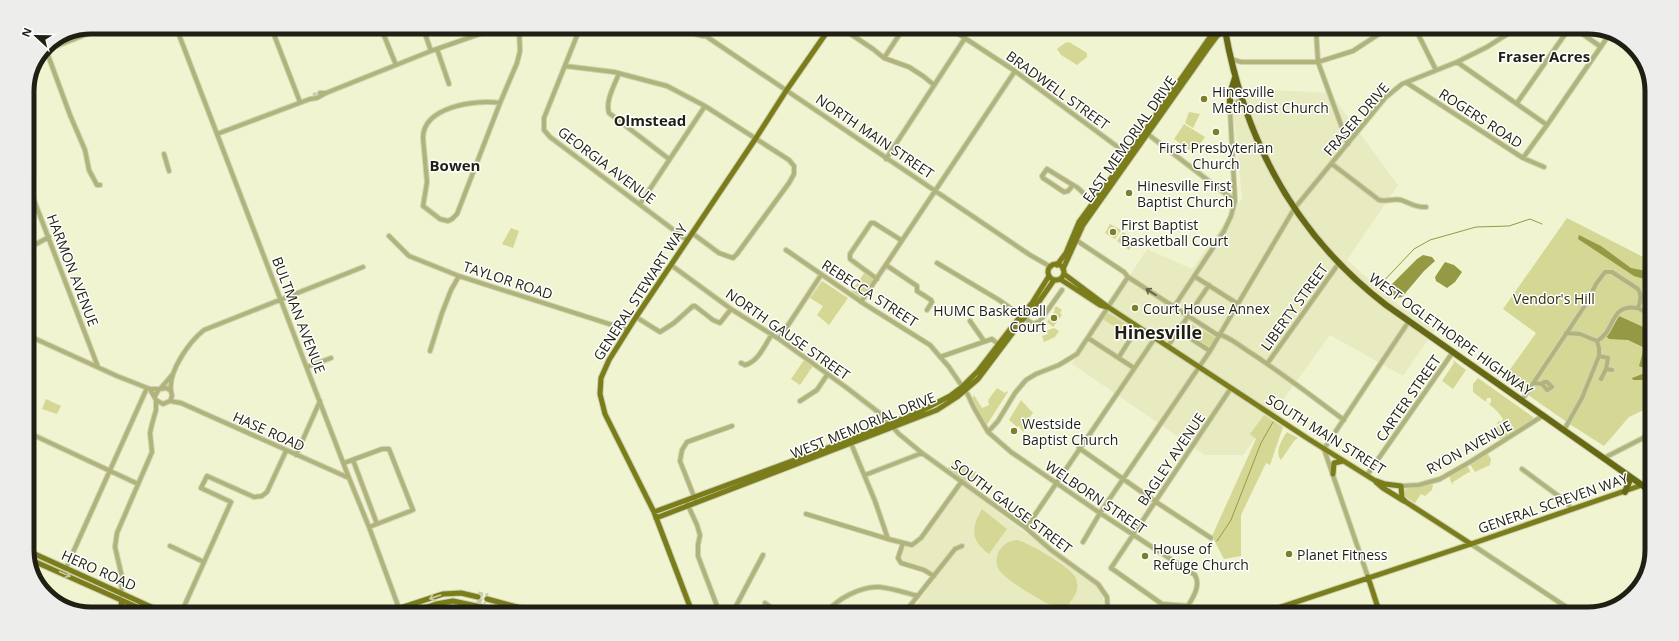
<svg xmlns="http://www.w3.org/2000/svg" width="1679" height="641" font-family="'Open Sans',sans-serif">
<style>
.built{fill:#e8ebc0}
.green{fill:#d5d894}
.water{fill:#969943}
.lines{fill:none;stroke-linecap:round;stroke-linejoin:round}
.stream{stroke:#969943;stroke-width:1}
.minor-tunnel{stroke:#c7caab;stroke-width:4;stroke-dasharray:4 2;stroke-linecap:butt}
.major-tunnel{stroke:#c7caab;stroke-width:5;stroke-dasharray:5 2.5;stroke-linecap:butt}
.minor-casing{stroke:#cfd2b3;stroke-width:6}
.major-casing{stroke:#cfd2b3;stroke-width:7}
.highway-casing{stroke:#cfd2b3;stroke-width:8}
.minor{stroke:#b0b37a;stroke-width:4}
.major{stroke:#7a7d1a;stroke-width:5}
.highway{stroke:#666814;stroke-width:6}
.oneway{stroke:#606241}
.oneway2{stroke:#cacba3}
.poi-dot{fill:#7d8029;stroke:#fff;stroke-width:1.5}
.labels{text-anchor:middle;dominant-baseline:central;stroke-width:3;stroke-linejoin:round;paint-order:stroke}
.street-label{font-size:14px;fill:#1f2013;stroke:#fff}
.poi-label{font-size:14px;fill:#1f2013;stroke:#fff;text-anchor:start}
.park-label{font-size:14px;fill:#2d2e08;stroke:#fff}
.neighbourhood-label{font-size:15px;font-weight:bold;fill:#1f2013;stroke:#fff}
.district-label{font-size:18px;font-weight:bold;fill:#1f2013;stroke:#fff}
.rim{fill:none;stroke:#1f2013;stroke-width:5}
</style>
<rect width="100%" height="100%" fill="#f1f4d1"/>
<path class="built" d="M1258 89 1330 93 1398 185 1347 260 1393 301 1435 330 1403 376 1330 335 1243 455H1205L1072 364 1147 249 1192 269 1242 198 1233 108Z
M962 485 1096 586 1103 597 1105 613 911 612 938 574 902 562 900 558 904 546H914L921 542Z"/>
<path class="green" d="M1069 42 1087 53V57L1077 65 1061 55 1057 49 1065 43Z
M1189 112 1200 114 1193 128 1185 123Z
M1184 124 1205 137 1194 153 1174 139Z
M1567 218 1651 261 1650 407 1629 417 1604 446 1568 423 1504 378 1536 333 1503 309Z
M1110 224 1121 230 1115 239 1105 233Z
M511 228 519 231 513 248 502 244Z
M1123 232 1135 240 1129 250 1117 241Z
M865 272 875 279 861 299 851 292Z
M822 281 848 298 829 325 817 315 823 306 810 298Z
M1056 306 1062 310 1060 313 1062 315 1053 327 1047 322 1055 310 1054 309Z
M1107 312 1128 325 1122 330 1119 329 1102 319Z
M1187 322 1215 337 1210 347 1185 332 1182 329Z
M1054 328 1059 331 1055 337 1044 342 1042 336 1048 334 1046 331Z
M804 360 813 366 800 385 791 379Z
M1453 360 1466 370 1453 389 1442 381 1454 363Z
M1478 378 1533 417 1534 419 1502 440 1499 438 1492 428 1493 426 1495 428 1498 426 1497 423 1499 421 1501 422 1503 419 1498 412 1489 404 1491 402V398H1487L1486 402 1473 392V384Z
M997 388 1005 393 1007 391 1008 392 986 426 972 399 974 395 982 408 989 405 988 400Z
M46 399 61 406 57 414 42 409Z
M1021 400 1033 413 1029 418 1032 420 1023 432 1019 426 1017 427 1009 420Z
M1264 415 1283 427 1270 465 1266 463 1241 515V556L1224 559 1212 536 1256 439 1250 434Z
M1287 432 1298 438 1294 441 1281 460C1274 453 1282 439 1287 432Z
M1487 453 1491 459 1490 465 1475 472 1471 466V463Z
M956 458 976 472 975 475 969 484 948 468Z
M1466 466 1468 467 1471 473 1469 472 1453 482V485L1450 480V476Z
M1430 484 1433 485 1432 490 1425 496 1421 494 1415 503 1404 496 1403 493 1406 489Z
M982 509 1007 529 989 554C970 540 971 528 982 509Z
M1017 540C1028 542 1066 565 1073 574 1075 576 1077 580 1077 583 1079 591 1073 599 1068 605L1095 613H1062L1065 606 1051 605 1044 602C1033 595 1001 578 997 566 996 562 997 555 999 551 1003 544 1009 541 1017 540Z"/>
<path class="water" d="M1579 235 1601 246 1631 268 1651 272V281L1634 276 1578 239Z
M1423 255 1432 257 1435 261 1424 271 1402 297 1396 298 1388 290 1389 287 1417 259Z
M1445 262 1454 265 1462 272 1455 282 1447 288 1436 281 1435 277Z
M1619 316 1650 330V352L1647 350 1646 352 1645 350V348L1628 340 1609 339 1606 336Z
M1643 352 1649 363 1650 376 1642 380H1633L1632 378 1645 373 1644 368 1639 366Z"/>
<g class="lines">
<path class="stream" d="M1379 286 1414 249 1430 240 1476 227 1509 226 1530 219 1542 224
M1217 541 1231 520 1261 443 1273 422"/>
<path class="minor-tunnel" d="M313 95 320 93"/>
<path class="major-tunnel" d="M478 594 488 596
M477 600 486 602"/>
<defs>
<path id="minor" d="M176 27 349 478 369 527 400 611
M271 27 300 102
M381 28 396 65
M423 28 431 51
M580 28 544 118V130L550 137 687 240
M674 28 703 36
M694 28 1030 255 1051 267
M843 29 873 49 884 58 909 67 923 76 934 85
M951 29 1015 71 1130 156
M1316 30 1318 62 1348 144
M1416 30 1436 70
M1577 30 1601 47
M45 47 70 115 85 150 89 170 97 185H100
M437 49 449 84
M44 51 105 27
M884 58 903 29
M1231 59 1241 62H1318L1353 51 1379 34 1390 30
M1457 62 1547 125
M565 66 614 72 667 86 705 106 789 160 794 166V174L789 183 737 254 733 258 719 253 692 233
M619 73C615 85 605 100 609 113L669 159
M1407 83 1523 158 1544 167
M320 93H326L431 51 497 28
M500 103C475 99 423 107 423 138L427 182 423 206 440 219 448 221 452 219 457 214 500 103 517 63 520 51 519 28
M1517 103 1568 30
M1145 132 1235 201
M217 134 310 99 317 98 326 93
M164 154 169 171
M1523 158 1547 125 1611 32
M886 159 965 38
M1332 164 1379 200C1387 202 1394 198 1401 200 1410 203 1416 208 1426 207
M27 182 98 367
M1073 185 1047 169 1042 176 1043 178 1064 192 1068 191 1073 185C1081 188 1084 197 1092 198
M640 204 705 106
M389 236 409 256 459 276 628 330
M1076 240 1124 272 1128 277 1216 334C1228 335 1241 347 1251 353 1283 374 1313 397 1344 420
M27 249 49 237
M786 250 866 305 930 345 949 367 968 395 974 408 988 432 1011 452 1100 513 1195 575C1202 588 1190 601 1184 613
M937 263 999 300 1033 324 1040 321 1062 290
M671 265 731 309 779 339 847 388 882 415 899 434 922 453 1026 528 1051 550 1098 584 1107 597 1108 613
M886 265 917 286V291L931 300 932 302 927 310
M1194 276 1238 304
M877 279 850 259V254L871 223H874L901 240
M861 302 1015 71
M1174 307 1224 231 1231 216 1235 201 1230 110 1233 104 1241 100
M636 317 660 332 674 323 693 306H695L713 320 720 323 731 309
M970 321 984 341
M1179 331 1210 351
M1566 333 1580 334 1597 341 1599 348V356L1608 358 1606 369 1601 379
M27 335 117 376 150 389H159
M1088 338 1134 368
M779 339 821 275
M1597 341C1616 331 1609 303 1638 308
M1168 346 1209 285
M430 351 442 313 451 290 459 276
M940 357 992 339 998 344
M1119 357 1138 327
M741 363 745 365C758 362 765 345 772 334
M1267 364 1339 263
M307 367 331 358
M1606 369 1612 370
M1534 383 1542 384 1547 390 1552 387 1547 382H1544L1542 384
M161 388 172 375
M150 389 156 400 163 404 170 401 172 396 171 391 167 388 159 389 155 396
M171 391C168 371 190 341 204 330L363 267
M1522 400 1586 304 1596 284 1605 272H1612L1638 289C1642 295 1641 301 1638 308L1650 315
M170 401 181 403 349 478
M800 401 817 390 827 375
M1564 430 1582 398 1599 356
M27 432 138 484
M988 432 998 421 1015 393 1026 380 1036 374 1059 365 1077 354 1128 277
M850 441 875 501 888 539
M1079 448 1156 502 1211 538
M296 455 320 401
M1604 458 1649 435
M353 460 377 524 369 527
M344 463 382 449H389L413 510 377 524
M1522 469 1568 503 1571 510
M865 475 922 453
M1367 475 1453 352
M1401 486 1419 485 1440 479 1470 462 1544 415
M695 499 680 461 682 450 687 442 732 426
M686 501 697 525 700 535 698 545V556L717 606 719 609 725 612
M806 514 888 539 912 545 921 538 962 481
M1026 528 1155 338
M1083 542 1100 513 1210 351 1294 209 1385 98 1402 84 1457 62 1487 47 1514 30
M903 543 898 558 901 563 924 570 934 576
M1471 544 1577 614
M170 546 204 562
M66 568 147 388
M1368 577 1324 449 1409 321
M121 595 122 577 115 547 117 533 152 452 150 433 152 424 156 410V400
M765 603 777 612
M1188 606 1162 604 1111 568 1231 388
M182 611 231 502 201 488 207 476 254 497 262 496 267 492 286 451
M731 612 735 608 763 555
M827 612C837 599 861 586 879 587 892 588 906 593 918 596
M905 612 955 549 962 546"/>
<path id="major" d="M1048 272a8 8 0 1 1 16 0a8 8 0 1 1-16 0Z
M1057 265 1066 253 1079 222 1131 151 1215 30
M1063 269 1083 225 1208 48 1217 36 1225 30
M1064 274 1108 307 1307 438 1374 480 1385 484 1401 486 1402 498 1406 502 1471 544
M1060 279 1100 305 1107 307
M1333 474 1334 463 1343 461
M1376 482 1383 488 1404 501
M654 512 849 440 919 412 950 396 962 387 978 371 1015 323 1032 303 1049 276
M656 518 937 410 957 397 978 379 1024 318 1038 303 1054 280
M27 552 37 555 160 611
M29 559 146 611
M1368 577 1380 614
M487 599 536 612
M121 600 122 611
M391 611 443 594 461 593 478 597
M416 611 436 604 453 601 500 611
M692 612 654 512 605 414 600 394 601 378 609 360 636 317 756 138 786 91 829 29
M1263 613 1474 543 1642 485"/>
<path id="highway" d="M1225 30C1245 142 1295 235 1386 305L1649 490
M1230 110V94L1235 78
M1625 492 1629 482 1626 474"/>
</defs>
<use href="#minor" class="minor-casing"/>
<use href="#major" class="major-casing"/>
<use href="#highway" class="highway-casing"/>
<use href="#minor" class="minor"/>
<use href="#major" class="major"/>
<use href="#highway" class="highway"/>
</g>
<defs><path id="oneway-shaft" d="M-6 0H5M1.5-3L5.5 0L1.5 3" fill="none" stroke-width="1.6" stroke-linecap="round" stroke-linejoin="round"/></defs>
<use class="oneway" href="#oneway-shaft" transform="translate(1151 292) rotate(-147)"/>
<g class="oneway2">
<use href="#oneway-shaft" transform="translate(65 574) rotate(23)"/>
<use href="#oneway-shaft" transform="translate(435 597) rotate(161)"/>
</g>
<g class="poi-dot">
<circle cx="1204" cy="99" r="4"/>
<circle cx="1216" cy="132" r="4"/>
<circle cx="1129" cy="193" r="4"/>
<circle cx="1113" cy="232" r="4"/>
<circle cx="1135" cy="308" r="4"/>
<circle cx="1054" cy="318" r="4"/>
<circle cx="1014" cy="431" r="4"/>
<circle cx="1289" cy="554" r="4"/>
<circle cx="1145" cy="556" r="4"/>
</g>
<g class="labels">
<g class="street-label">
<text transform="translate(1058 90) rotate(36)">BRADWELL STREET</text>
<text transform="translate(1481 118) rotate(33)">ROGERS ROAD</text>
<text transform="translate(1356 119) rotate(-49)">FRASER DRIVE</text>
<text transform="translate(875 136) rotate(34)">NORTH MAIN STREET</text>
<text transform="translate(1129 139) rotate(-55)">EAST MEMORIAL DRIVE</text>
<text transform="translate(607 165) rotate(37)">GEORGIA AVENUE</text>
<text transform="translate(73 270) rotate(69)">HARMON AVENUE</text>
<text transform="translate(508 280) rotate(18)">TAYLOR ROAD</text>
<text transform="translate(640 292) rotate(-57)">GENERAL STEWART WAY</text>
<text transform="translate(870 293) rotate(33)">REBECCA STREET</text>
<text transform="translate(1294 307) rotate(-54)">LIBERTY STREET</text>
<text transform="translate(299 315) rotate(69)">BULTMAN AVENUE</text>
<text transform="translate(788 334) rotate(35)">NORTH GAUSE STREET</text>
<text transform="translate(1451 334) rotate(36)">WEST OGLETHORPE HIGHWAY</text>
<text transform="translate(1408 398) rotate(-55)">CARTER STREET</text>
<text transform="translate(863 425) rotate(-22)">WEST MEMORIAL DRIVE</text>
<text transform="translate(269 431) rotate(24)">HASE ROAD</text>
<text transform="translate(1326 434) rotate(32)">SOUTH MAIN STREET</text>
<text transform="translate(1469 447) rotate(-29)">RYON AVENUE</text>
<text transform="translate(1171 459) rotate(-56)">BAGLEY AVENUE</text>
<text transform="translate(1096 497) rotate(34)">WELBORN STREET</text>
<text transform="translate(1553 503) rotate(-19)">GENERAL SCREVEN WAY</text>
<text transform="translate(1012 506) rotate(37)">SOUTH GAUSE STREET</text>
<text transform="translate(99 570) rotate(24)">HERO ROAD</text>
</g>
<g class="poi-label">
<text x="1212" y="91">Hinesville<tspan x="1212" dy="16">Methodist Church</tspan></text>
<text x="1216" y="147" text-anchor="middle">First Presbyterian<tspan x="1216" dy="16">Church</tspan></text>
<text x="1137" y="185">Hinesville First<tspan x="1137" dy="16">Baptist Church</tspan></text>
<text x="1121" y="224">First Baptist<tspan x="1121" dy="16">Basketball Court</tspan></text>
<text x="1143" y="308">Court House Annex</text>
<text x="1046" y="310" text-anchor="end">HUMC Basketball<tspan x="1046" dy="16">Court</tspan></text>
<text x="1022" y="423">Westside<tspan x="1022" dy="16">Baptist Church</tspan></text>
<text x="1153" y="548">House of<tspan x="1153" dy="16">Refuge Church</tspan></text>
<text x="1297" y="554">Planet Fitness</text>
</g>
<g class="park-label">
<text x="1554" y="298">Vendor's Hill</text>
</g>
<g class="neighbourhood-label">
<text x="1544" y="56">Fraser Acres</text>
<text x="650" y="120">Olmstead</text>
<text x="455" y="165">Bowen</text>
</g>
<g class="district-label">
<text x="1158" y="332">Hinesville</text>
</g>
</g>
<path d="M0 0H1679V641H0ZM91 34H1588A57 57 0 0 1 1645 91V550A57 57 0 0 1 1588 607H91A57 57 0 0 1 34 550V91A57 57 0 0 1 91 34Z" fill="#ededec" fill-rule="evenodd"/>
<path class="rim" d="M91 34H1588A57 57 0 0 1 1645 91V550A57 57 0 0 1 1588 607H91A57 57 0 0 1 34 550V91A57 57 0 0 1 91 34Z"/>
<g transform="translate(36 36) rotate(292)" stroke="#ffffff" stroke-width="3" paint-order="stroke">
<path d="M0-3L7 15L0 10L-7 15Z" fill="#1f2013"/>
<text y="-6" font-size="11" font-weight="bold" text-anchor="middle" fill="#1f2013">N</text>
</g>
</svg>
